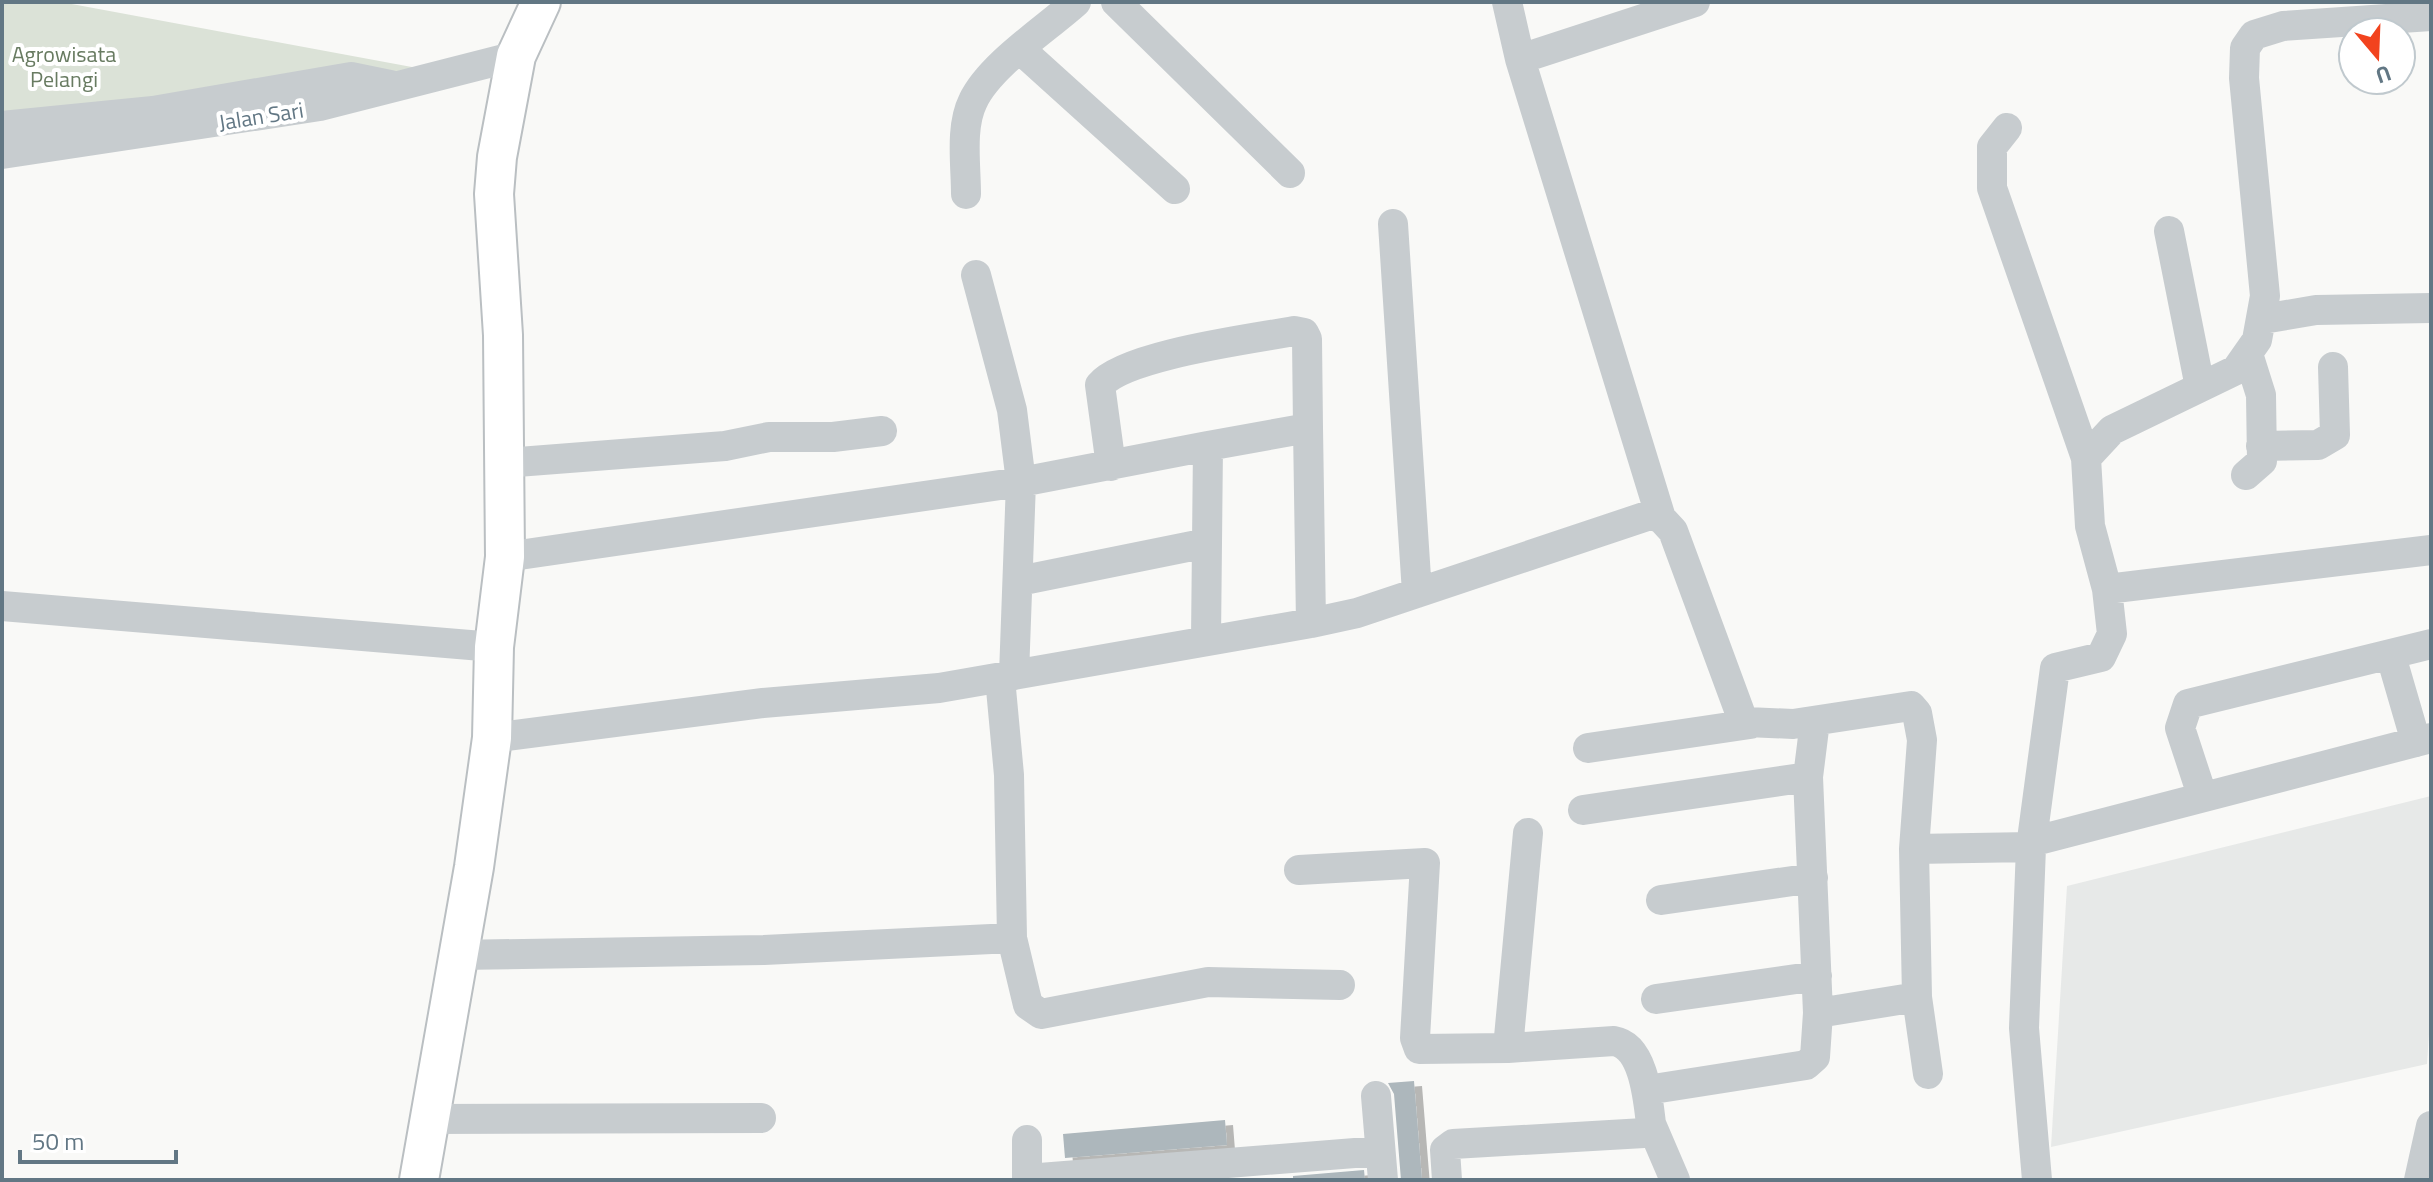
<svg xmlns="http://www.w3.org/2000/svg" width="2433" height="1182" font-family="'Titillium Web',sans-serif">
<style>
.built{fill:#e7e9e8}
.green{fill:#dbe2d7}
.building{fill:#adb7bc;filter:url(#shadow)}
.lines{fill:none;stroke-linecap:round;stroke-linejoin:round}
.major-casing{stroke:#babfc2;stroke-width:42}
.minor{stroke:#c7cccf;stroke-width:30}
.major{stroke:#fff;stroke-width:38}
.labels{text-anchor:middle;dominant-baseline:central;stroke-width:8;stroke-linejoin:round;paint-order:stroke}
.park-label{font-size:22px;fill:#687b61;stroke:#fff}
.street-label{font-size:22px;fill:#627784;stroke:#fff}
</style>
<defs>
<filter id="shadow"><feDropShadow dx="8" dy="5" stdDeviation="0" flood-color="#0004"/></filter>
</defs>
<rect width="100%" height="100%" fill="#f9f9f7"/>
<path class="built" d="M2431 796V1004L2427 1064 2051 1147 2067 886Z"/>
<path class="green" d="M2 2H61L428 70 2 146Z"/>
<path class="building" d="M1414 1081 1422 1180H1401L1394 1094 1388 1083Z
M1225 1120 1227 1145 1065 1158 1063 1134Z
M1364 1170 1365 1180H1293V1176Z"/>
<g class="lines">
<defs>
<path id="major" d="M419 1180 474 867 492 738 494 647 505 557 503 335 494 194 497 157 516 56 541 2"/>
</defs>
<use href="#major" class="major-casing"/>
<path class="minor" d="M1116 2 1290 173
M1507 2 1520 59 1661 518
M1021 50 1175 189
M1520 59 1695 2
M2 126 153 111 351 77 390 85
M2007 128 1992 147V188L2086 458
M2 154 320 106 516 56
M966 194C966 165 960 127 973 101 990 65 1046 29 1076 2
M1393 224 1417 593
M2169 231 2200 387
M976 275 1012 410 1021 482 1014 675
M2263 319 2316 310 2431 308
M1308 428 1311 623
M2261 446 2318 445 2335 435 2333 367
M504 463 725 446 769 437H833L882 431
M1111 466 1100 385C1125 355 1251 339 1294 331L1304 333 1307 339 1308 428 1208 446
M2246 475 2262 461 2261 395 2249 357
M505 557 1021 482 1208 446 1206 639
M1019 581 1207 543
M2107 589 2431 550
M2 606 494 647
M2391 656 2416 742
M492 738 763 703 939 688 1311 623 1357 613 1650 515 1661 518 1673 531 1742 718 1747 722 1793 724 1911 706 1917 713 1922 740 1914 849 1917 997 1818 1013
M1588 748 1750 724
M2202 795 2180 728 2188 704 2431 644
M1583 810 1808 777
M2031 842 2431 738
M1914 849 2031 847
M1299 870 1425 863 1415 1038 1419 1049 1508 1048 1614 1041C1644 1046 1648 1099 1651 1124L1644 1133 1453 1144 1445 1150 1447 1180
M1661 900 1813 878
M1012 938 1028 1005 1041 1014 1208 982 1340 985
M456 955 764 950 1012 938 1009 775 1000 678
M1917 997 1928 1074
M1656 999 1817 976
M1508 1048 1528 833
M1647 1090 1806 1065 1815 1057 1818 1013 1808 777 1815 721
M1376 1096 1383 1180
M429 1119 761 1118
M1651 1124 1675 1180
M1027 1140V1180
M1027 1179 1380 1151
M2037 1180 2024 1028 2031 847 2055 668 2101 657 2112 634 2107 589 2090 526 2086 458 2112 430 2236 370 2257 340 2265 296 2244 78 2245 48 2254 35 2283 26 2431 16
M2419 1180 2431 1126"/>
<use href="#major" class="major"/>
</g>
<g class="labels">
<g class="park-label">
<text x="64" y="54">Agrowisata<tspan x="64" dy="25">Pelangi</tspan></text>
</g>
<g class="street-label">
<text transform="translate(261 116) rotate(-9)">Jalan Sari</text>
</g>
</g>
<rect width="2433" height="1182" fill="none" stroke="#627784" stroke-width="8"/>
<g transform="translate(2377 56) rotate(161)"><circle r="38" fill="#ffffff" stroke="#c0c9ce" stroke-width="2"/>
<path d="M0-6L14 30L0 20L-14 30Z" fill="#f2431e"/>
<text y="-12" font-size="22" font-weight="bold" text-anchor="middle" fill="#627784">U</text>
</g>
<path d="M20 1150v12h156v-12" fill="none" stroke="#627784" stroke-width="4"/>
<text x="32" y="1150" font-size="24" fill="#627784" stroke="#ffffff" stroke-width="6" paint-order="stroke">50 m</text>
</svg>
